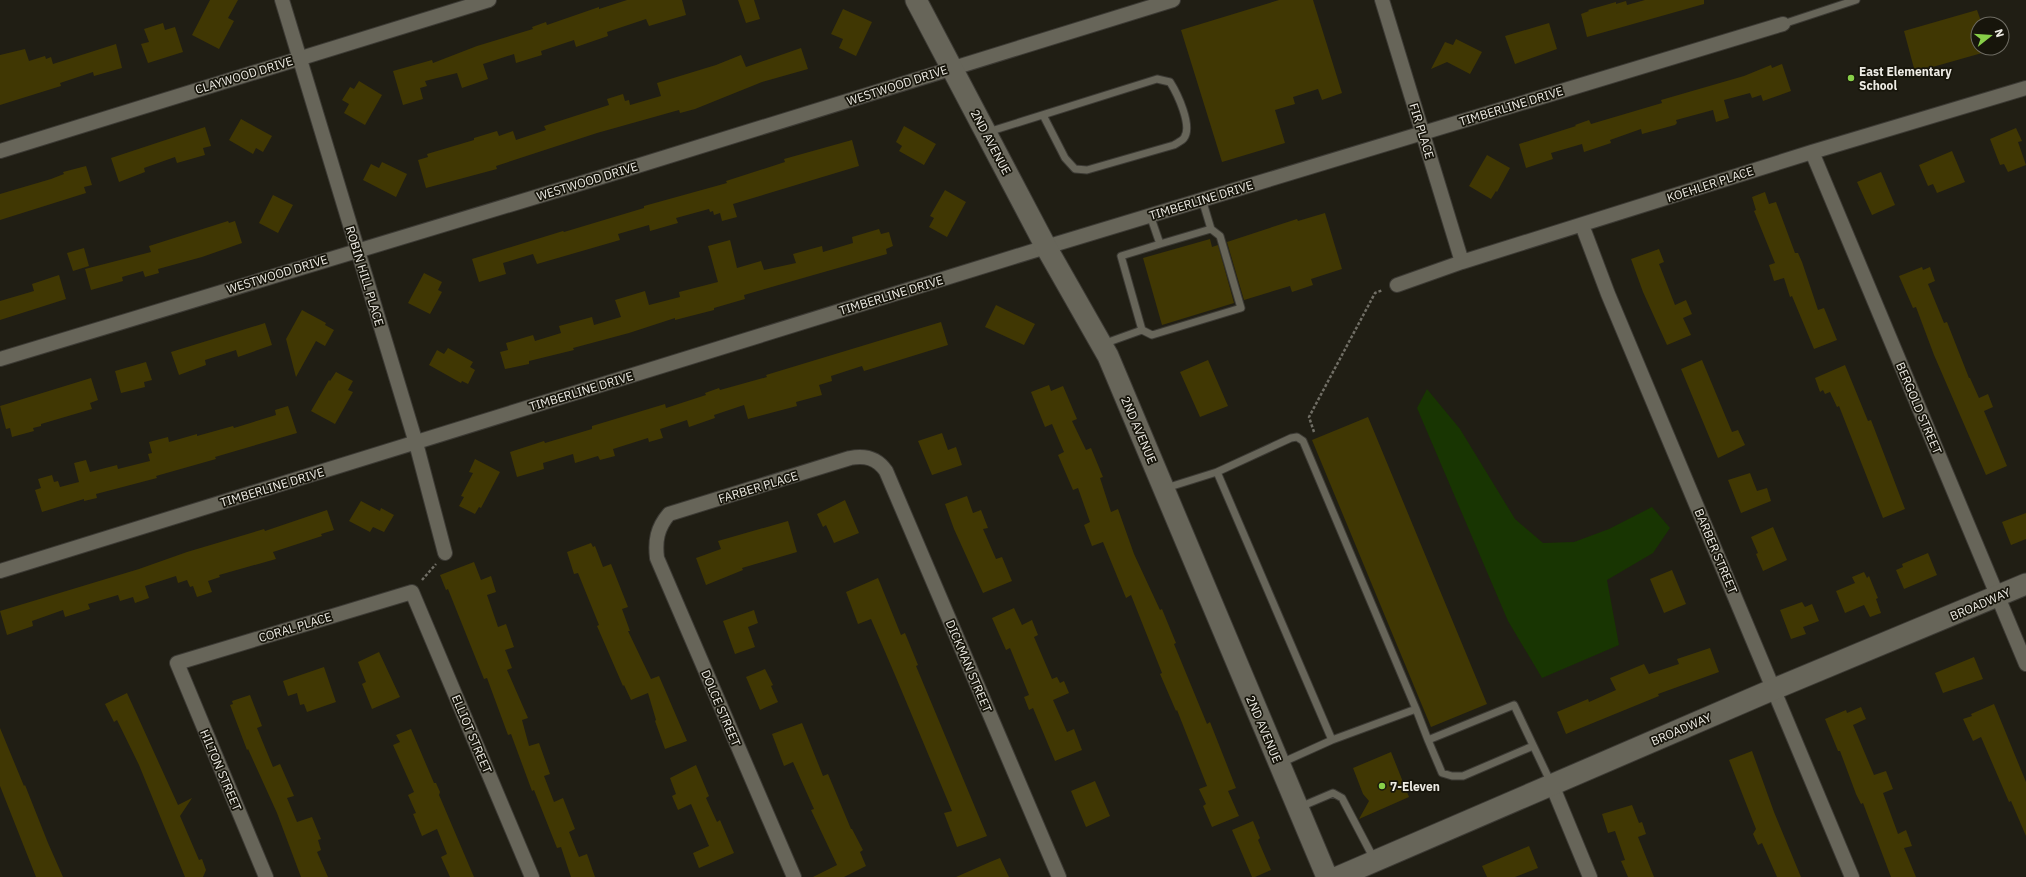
<svg xmlns="http://www.w3.org/2000/svg" width="2026" height="877" font-family="'IBM Plex Sans',sans-serif">
<style>
.green{fill:#183502}
.building{fill:#403703}
.lines{fill:none;stroke-linecap:round;stroke-linejoin:round}
.lane-casing{stroke:#3c3a34;stroke-width:9}
.street-casing{stroke:#3c3a34;stroke-width:16}
.secondary-casing{stroke:#3c3a34;stroke-width:23}
.path{stroke:#706e65;stroke-width:2.5;stroke-dasharray:3 2;stroke-linecap:butt}
.lane{stroke:#676559;stroke-width:7}
.street{stroke:#676559;stroke-width:14}
.secondary{stroke:#676559;stroke-width:21}
.poi-dot{fill:#88cf49;stroke:#17150b;stroke-width:1.5}
.labels{text-anchor:middle;dominant-baseline:central;stroke-width:3.5;stroke-linejoin:round;paint-order:stroke}
.poi-label{font-size:12px;font-weight:bold;fill:#edebe4;stroke:#17150b;text-anchor:start}
.street-label{font-size:12px;fill:#edebe4;stroke:#17150b}
</style>
<rect width="100%" height="100%" fill="#201e14"/>
<path class="green" d="M1427 389 1460 429 1515 519 1543 543 1574 542 1609 529 1652 507 1670 528 1653 553 1607 580 1619 645 1542 678 1508 621 1417 408Z"/>
<path class="building" d="M210 0H238L228 18 234 21 219 49 192 35Z
M627 0H682L686 15 649 26 646 19 607 32 608 36 576 47 574 40 541 51 542 55 516 63 514 54 483 64 488 79 462 88 457 73 425 81 427 86 420 88 423 99 403 105 393 71 432 60 433 63 477 46 533 29 532 27 546 22 547 25 599 7V9Z
M738 0H754L760 19 746 23Z
M1279 0H1313L1342 93 1322 100 1318 89 1293 97 1295 104 1275 110 1285 143 1222 162 1181 30Z
M1645 0H1704V4L1587 37 1581 14 1589 11 1588 10 1616 2V4L1626 1 1627 5Z
M843 9 872 22 856 56 839 48 843 39 831 34Z
M1977 10 1982 24H1978V48H1989V51L1915 72 1904 31Z
M163 23 165 30 175 27 183 52 148 63 141 44 149 42 144 29Z
M1549 23 1557 49 1515 64 1505 36Z
M1456 39 1482 52 1470 74 1447 62 1431 69 1445 42 1453 45Z
M116 44 122 68 94 76 93 72 60 83 61 86 0 105V55L25 49 29 61 45 56 46 59 51 57 53 64Z
M801 48 808 69 762 82 695 109 680 113 679 110 597 133 496 166 497 169 426 188 418 160 428 157 427 154 474 140V138L497 131 499 136 513 131 516 140 546 130 544 126 609 105 607 99 623 94 625 101 629 100 630 105 661 96 657 83 716 65 741 55 746 67Z
M1782 64 1791 91 1763 101 1761 95 1752 98 1750 93 1724 100 1729 118 1716 122 1713 110 1676 120 1677 123 1675 125 1642 134 1641 129 1610 140 1611 143 1584 152 1582 144 1551 153 1553 159 1526 168 1519 144 1576 126 1575 125 1589 120 1591 124 1662 103 1661 100 1744 76 1771 65 1772 68Z
M359 81 382 95 365 125 344 113 349 104 342 100 350 87 354 89Z
M241 119 272 136 263 152 256 148 253 154 229 140Z
M904 126 936 144 924 165 899 151 902 146 896 142Z
M205 127 211 146 203 148 205 155 177 163 175 157 144 168 145 172 119 182 111 158Z
M2016 128 2022 141 2018 142 2026 165 2008 172 2004 164 2000 165 1990 139Z
M852 140 859 166 733 204 737 217 722 221 720 213 714 215 713 211 710 212 709 209 676 218 678 223 650 231 649 225 618 234 620 240 537 264 533 254 503 263 506 274 479 282 472 259 563 231 564 232 644 208V206L727 183 726 181 785 162 784 159Z
M1952 151 1965 182 1937 193 1933 184 1928 186 1919 165Z
M1487 155 1510 168 1497 192 1496 191 1491 199 1469 186Z
M382 162 407 174 396 197 363 180 371 164 379 168Z
M86 166 92 185 84 187 86 193 0 220V194L51 179 64 174 63 172Z
M1881 172 1895 205 1872 215 1857 182Z
M945 190 966 202 947 237 929 227 934 218 930 216Z
M1765 192 1769 204 1776 202 1795 253H1798L1802 262 1818 310 1824 308 1837 340 1814 349 1792 296 1790 297 1784 278 1774 281 1769 265 1775 263 1754 211 1756 210 1752 197Z
M273 195 293 205 278 233 259 223Z
M1325 213 1342 269 1311 279 1313 285 1292 292 1290 286 1244 300 1227 242 1297 219 1298 221Z
M228 221 229 223 235 221 242 243 202 257 158 269 159 273 145 277 143 271 122 277 123 281 91 290 85 269 151 252 149 246Z
M879 229 881 234 889 232 893 246 886 249 887 254 744 295 745 299 714 308V310L675 320V318L629 333 573 348 574 350 529 361V364L505 369 500 352 508 350 506 343 533 335 535 341 561 333 559 326 592 317 594 325 621 317 615 300 645 291 649 305 680 297 679 292 718 282 708 246 730 240 737 268 761 261 764 270 796 263 793 254 822 246 823 252 853 243 852 237Z
M1210 239 1212 247 1218 245 1234 303 1162 325 1143 258Z
M84 248 89 266 73 271 67 253Z
M1659 249 1664 262 1659 264 1675 305 1686 300 1692 314 1683 318 1691 335 1667 345 1643 292 1631 259Z
M1922 267 1923 270 1930 267 1935 281 1928 284 1944 323 1947 322 1969 378H1970L1979 398 1988 394 1993 407 1984 411 2007 466 1986 475 1934 355 1916 307 1913 308 1899 276Z
M424 273 442 282 438 290 442 292 430 314 408 303Z
M59 275 66 299 0 320V301L34 291 32 284Z
M996 305 1035 324 1024 345 985 327Z
M302 310 326 323 325 325 334 330 325 346 316 341 296 377 286 339Z
M941 322 948 345 864 371 862 366 831 376 832 381 819 385 822 395 796 402 797 406 748 419 744 405 714 415 715 418 689 427 687 420 660 429 663 438 649 442 648 438 613 449 615 456 600 460 598 456 575 463 573 454 543 463 544 469 517 477 510 452 544 441 545 443 592 429V426L665 404 666 408 706 395 705 393 719 388 720 390 767 377 766 375Z
M265 323 272 345 238 357 236 350 205 360 206 365 179 375 171 352Z
M448 348 473 362 470 367 475 370 468 384 462 381 461 383 429 365 437 350 444 354Z
M1208 360 1228 406 1200 417 1180 372Z
M1702 360 1732 432 1738 430 1745 445 1718 458 1681 369Z
M146 362 152 380 144 382 145 387 121 393 115 371Z
M1845 365 1868 421 1871 420 1905 509 1883 518 1839 406 1837 407 1830 392 1825 394 1823 390 1820 392 1815 378Z
M336 372 353 381 348 390 353 392 335 424 311 411 329 380 330 381Z
M91 378 98 400 90 403 92 409 41 424V426L33 428 34 431 12 437 10 428 6 429 0 406Z
M1049 385 1051 391 1063 386 1077 419 1072 421 1086 450 1091 448 1103 477 1100 478 1111 512 1118 509 1134 554 1160 610 1162 609 1176 643 1174 644 1207 724 1210 722 1236 788 1228 791 1239 816 1212 827 1203 806 1206 804 1199 789 1207 786 1177 710 1176 711 1160 674 1162 673 1131 595 1126 598 1103 542 1092 546 1084 525 1090 522 1078 488 1073 490 1058 455 1064 452 1052 424 1045 427 1031 392Z
M288 406 297 433 215 457 216 459 156 476 157 478 96 494 97 498 84 501V499L42 512 35 490 41 488 38 479 52 475 54 482 58 481 60 487 79 482 74 463 86 460 90 472 117 465 118 469 150 461 148 454 152 453 149 442 168 437 169 442 197 434V436L233 426 234 428 276 415 275 410Z
M1368 417 1487 704 1431 727 1312 440Z
M942 433 948 450 956 447 962 465 932 475 918 441Z
M475 459 500 472 481 508 479 507 475 514 459 506 464 497 461 496 473 473 469 472Z
M1750 473 1757 491 1767 488 1771 501 1741 513 1728 480Z
M967 496 973 513 981 510 988 528 983 529 996 559 1002 557 1012 581 983 593 954 529 945 504Z
M845 500 859 533 834 543 826 525 823 527 817 514Z
M361 501 380 511 381 508 394 515 384 532 373 527 370 532 349 521Z
M327 510 334 530 321 534 322 536 273 552 276 559 219 575 220 577 208 581 212 592 197 597 193 586 190 587 187 580 178 583 176 576 145 586 149 598 135 603 133 597 120 601 118 595 88 604 90 609 65 617 63 610 32 621 33 626 7 635 0 611 139 569 187 552 264 529 265 531Z
M2026 513V539L2011 545 2002 522Z
M788 521 797 552 742 568 743 570 706 585 696 558 721 549 718 541Z
M1773 527 1787 560 1763 571 1756 554 1758 553 1751 537Z
M591 543 593 547 595 546 603 567 611 564 628 607 622 609 630 631H628L651 679 659 676 687 741 665 749 655 721 656 720 648 693 631 700 624 685 623 686 597 626 599 625 578 573 574 574 567 552Z
M1928 553 1937 575 1904 589 1896 570 1903 567 1902 564Z
M474 562 481 580 491 576 496 592 487 595 498 627 506 624 514 647 505 650 512 668 507 670 528 718 522 720 529 746 539 743 550 774 544 776 554 802 563 798 575 829 569 832 579 857 587 854 595 877H571L561 847 557 848 534 790 532 791 511 734 508 735 487 678 484 679 448 589 446 590 440 575Z
M1672 570 1686 604 1664 613 1650 579Z
M1864 572 1867 578 1869 576 1878 598 1876 599 1881 613 1870 617 1864 605 1845 613 1836 591 1855 583 1852 577Z
M878 578 901 635 905 633 918 665 916 666 987 836 957 847 944 813 952 811 895 675 871 619 858 624 846 592Z
M1802 602 1805 607 1812 604 1819 621 1803 627 1806 634 1791 639 1780 610Z
M1014 608 1022 625 1032 620 1038 635 1034 637 1052 679 1057 677 1060 683 1064 681 1069 693 1053 700 1067 732 1074 729 1082 750 1055 761 1033 708 1029 710 1024 697 1029 695 1010 648 1006 650 992 618Z
M754 610 758 623 748 627 755 647 735 654 723 621Z
M1710 648 1719 672 1658 694 1659 696 1566 734 1557 712 1588 699 1589 702 1616 690 1610 678 1644 664 1649 674 1679 664 1677 659Z
M379 652 400 697 372 709 362 684 366 682 358 662Z
M1974 657 1983 679 1943 693 1935 673Z
M324 667 336 702 307 712 304 704 300 705 297 693 288 696 283 681Z
M765 669 773 685 771 686 778 702 760 710 746 677Z
M127 693 178 805 192 798 180 816 199 860 202 859 206 870 203 877H185L139 765 117 720 114 722 105 704Z
M250 695 262 726 257 728 273 767 280 764 294 796 287 798 297 822 312 817 321 839 318 840 321 850 317 852 328 877H301L277 813 248 749 247 750 230 705 233 704 232 701Z
M1994 704 2026 782V836L2011 801 2009 802 1981 737 1973 741 1963 719 1972 716 1971 714Z
M1861 707 1866 719 1853 725 1874 775 1886 771 1893 789 1883 793 1898 834 1906 830 1912 846 1904 848 1916 877H1891L1863 803 1861 804 1856 794 1840 751H1838L1825 719 1846 710 1847 713Z
M802 723 823 776 828 774 851 829H852L863 850 860 852 866 866 844 877H813L837 865 811 810 814 809 793 762 784 766 772 734Z
M0 728 24 786 25 785 48 843 63 877H36L0 786Z
M411 729 434 783H436L440 792 439 795 474 877H450L441 857 447 854 437 829 422 836 413 814 416 813 408 795 414 792 393 745 400 742 396 735Z
M1752 751 1774 812 1801 877H1777L1762 843 1758 845 1753 834 1756 829 1729 760Z
M1391 752 1409 797 1359 819 1369 801 1363 794 1353 768Z
M696 765 709 796 706 798 717 822 720 820 734 853 699 868 693 853 709 846 691 804 678 810 672 796 676 794 670 778Z
M1095 781 1110 816 1086 827 1071 791Z
M1632 805 1639 823 1642 822 1646 834 1638 837 1654 877H1628L1621 861 1625 860 1615 831 1608 833 1602 814Z
M1253 821 1260 838 1258 840 1271 870 1255 877H1252L1232 830Z
M1529 846 1538 868 1515 877H1487L1482 866Z
M1000 858 1009 877H956L990 862Z"/>
<g class="lines">
<defs>
<path id="lane" d="M1783 24 1856 0
M988 132 1157 79 1170 82C1177 93 1193 126 1184 138 1182 141 1177 143 1174 145L1087 170 1075 169 1065 158 1043 115
M1160 244 1211 229 1202 199
M1142 330 1152 335 1241 308 1220 236 1211 229
M1103 344 1142 330 1121 256 1160 244 1150 215
M1217 472 1291 438 1297 437 1303 441 1416 709
M1166 488 1217 472 1332 740 1281 763
M1332 740 1416 709 1428 740 1514 705 1551 783
M1428 740 1442 773 1452 776H1463L1533 746
M1300 807 1333 793 1342 798 1374 859"/>
<path id="street" d="M282 0 416 443 445 553
M1382 0 1462 262
M0 151 489 0
M1812 152 2026 664
M1582 225 1608 294 1852 877
M1397 285 1462 262 1812 152 2026 88
M0 359 595 179 1173 0
M0 571 1046 247 1783 24
M1552 785 1590 877
M266 877 177 663 412 592 532 877
M794 877 657 558C655 541 657 528 669 514L850 458C865 455 877 458 886 471L1059 877"/>
<path id="secondary" d="M916 0 1046 247 1108 356 1327 877
M1338 877 1774 689 2026 584"/>
</defs>
<use href="#lane" class="lane-casing"/>
<use href="#street" class="street-casing"/>
<use href="#secondary" class="secondary-casing"/>
<path class="path" d="M1314 432 1309 417 1375 293 1383 290
M422 580 436 564"/>
<use href="#lane" class="lane"/>
<use href="#street" class="street"/>
<use href="#secondary" class="secondary"/>
</g>
<g class="poi-dot">
<circle cx="1851" cy="78" r="4"/>
<circle cx="1382" cy="786" r="4"/>
</g>
<g class="labels">
<g class="poi-label">
<text x="1859" y="71">East Elementary<tspan x="1859" dy="14">School</tspan></text>
<text x="1390" y="786">7-Eleven</text>
</g>
<g class="street-label">
<text transform="translate(244 75) rotate(-17)">CLAYWOOD DRIVE</text>
<text transform="translate(897 85) rotate(-18)">WESTWOOD DRIVE</text>
<text transform="translate(1511 106) rotate(-17)">TIMBERLINE DRIVE</text>
<text transform="translate(1422 131) rotate(73)">FIR PLACE</text>
<text transform="translate(991 142) rotate(62)">2ND AVENUE</text>
<text transform="translate(587 181) rotate(-17)">WESTWOOD DRIVE</text>
<text transform="translate(1710 184) rotate(-18)">KOEHLER PLACE</text>
<text transform="translate(1201 200) rotate(-17)">TIMBERLINE DRIVE</text>
<text transform="translate(277 274) rotate(-17)">WESTWOOD DRIVE</text>
<text transform="translate(365 276) rotate(73)">ROBIN HILL PLACE</text>
<text transform="translate(891 295) rotate(-17)">TIMBERLINE DRIVE</text>
<text transform="translate(581 391) rotate(-17)">TIMBERLINE DRIVE</text>
<text transform="translate(1919 408) rotate(67)">BERGOLD STREET</text>
<text transform="translate(1139 430) rotate(67)">2ND AVENUE</text>
<text transform="translate(272 487) rotate(-17)">TIMBERLINE DRIVE</text>
<text transform="translate(758 487) rotate(-17)">FARBER PLACE</text>
<text transform="translate(1716 551) rotate(67)">BARBER STREET</text>
<text transform="translate(1980 604) rotate(-23)">BROADWAY</text>
<text transform="translate(295 627) rotate(-17)">CORAL PLACE</text>
<text transform="translate(969 666) rotate(67)">DICKMAN STREET</text>
<text transform="translate(721 708) rotate(67)">DOLCE STREET</text>
<text transform="translate(1264 729) rotate(67)">2ND AVENUE</text>
<text transform="translate(1681 729) rotate(-23)">BROADWAY</text>
<text transform="translate(472 734) rotate(67)">ELLIOT STREET</text>
<text transform="translate(221 770) rotate(67)">HILTON STREET</text>
</g>
</g>
<g transform="translate(1990 36) rotate(73)"><circle r="19" fill="#17150b" stroke="#6d6b62"/>
<path d="M0-3L7 15L0 10L-7 15Z" fill="#88cf49"/>
<text y="-6" font-size="11" font-weight="bold" text-anchor="middle" fill="#edebe4">N</text>
</g>
</svg>
